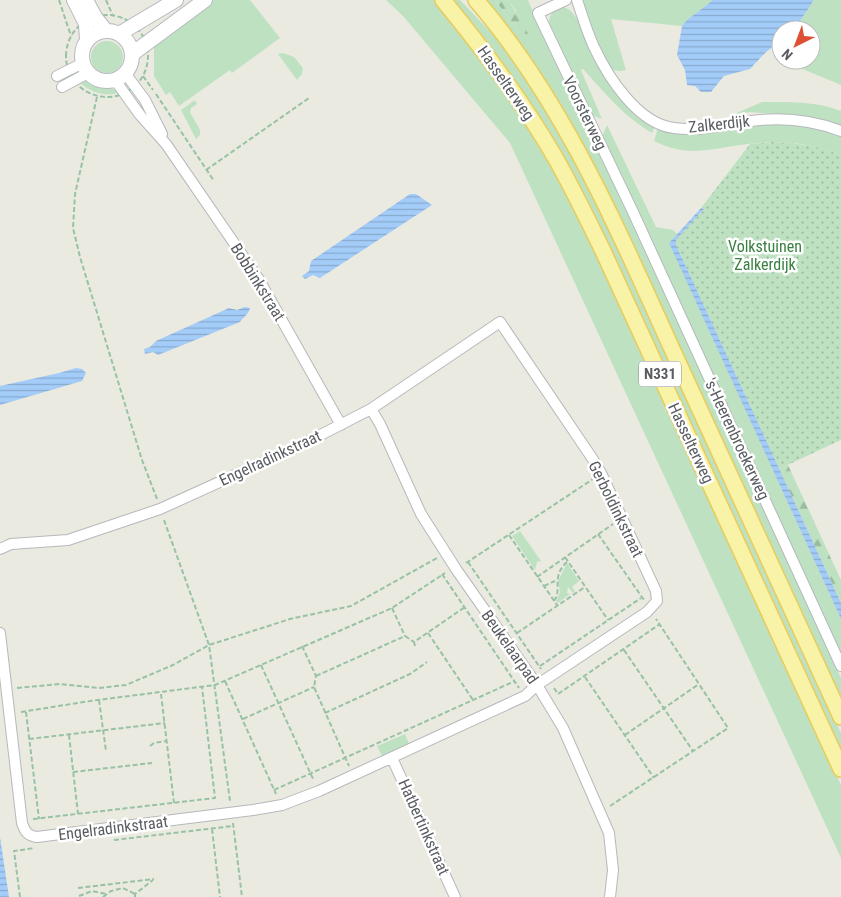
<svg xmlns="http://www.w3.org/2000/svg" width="841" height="897" font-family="'Roboto Condensed',sans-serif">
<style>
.green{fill:#bee2c1}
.forest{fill:url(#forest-firs)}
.garden{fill:url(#garden-dots)}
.water{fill:url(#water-rules)}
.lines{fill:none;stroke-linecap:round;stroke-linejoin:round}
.street-casing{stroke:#b6b8bc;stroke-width:12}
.secondary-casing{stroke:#b6b9be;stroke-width:16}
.primary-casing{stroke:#e7cc5d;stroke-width:18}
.path{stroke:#98c2a8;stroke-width:2;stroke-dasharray:5 2.5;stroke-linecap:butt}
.street{stroke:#fff;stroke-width:10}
.secondary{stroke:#fff;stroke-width:14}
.primary{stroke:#f9f3a7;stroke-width:15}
.labels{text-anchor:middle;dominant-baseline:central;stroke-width:5;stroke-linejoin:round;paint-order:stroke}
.shield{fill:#fff;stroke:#8b8d90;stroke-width:1}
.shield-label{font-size:15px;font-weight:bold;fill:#595c61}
.street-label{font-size:16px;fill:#595c61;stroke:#fff}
.park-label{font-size:16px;fill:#398042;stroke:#fff}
</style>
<defs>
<pattern id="forest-firs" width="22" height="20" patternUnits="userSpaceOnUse" patternTransform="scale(1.25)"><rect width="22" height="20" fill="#bee2c1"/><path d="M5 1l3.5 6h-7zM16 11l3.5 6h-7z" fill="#9dbaa0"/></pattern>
<pattern id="garden-dots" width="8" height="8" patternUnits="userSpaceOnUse" patternTransform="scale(1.25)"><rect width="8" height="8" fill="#bee2c1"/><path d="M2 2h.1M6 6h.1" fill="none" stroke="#9dbaa0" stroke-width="1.8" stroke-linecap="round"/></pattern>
<pattern id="water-rules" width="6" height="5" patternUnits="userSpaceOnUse" patternTransform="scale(1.25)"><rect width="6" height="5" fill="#a3ccf9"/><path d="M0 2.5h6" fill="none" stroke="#88a9cd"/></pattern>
</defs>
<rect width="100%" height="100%" fill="#ebeae0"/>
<path class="green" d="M214 0H250L280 38 232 73 230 70 179 106 170 92 166 95 154 76V45L188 16Z
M386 0H434C502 78 553 165 599 257L841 785V858L510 143 403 16Z
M451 0H460L507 49 568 147 616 242 841 733V755L612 256Z
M484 0H495L520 34 516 11 508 0H528L548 46 610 175 841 678V703L624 230Z
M581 0H713L687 20 682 26 611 19 626 70 620 71 611 70 593 34Z
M814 0H841V85L781 60H811V30H794Z
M563 7C579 10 585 41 592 54 606 82 633 104 655 126L652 133C622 115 606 94 583 69L581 70 602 119 591 115 549 26C548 15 553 10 563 7Z
M91 57a16 16 0 1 1 32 0a16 16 0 1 1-32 0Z
M283 53 294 57 303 68 302 74 297 80 278 54Z
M90 81 112 88 118 93C104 97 90 92 79 82Z
M195 100 197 104 191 108 190 112 200 130V135L196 139 181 110Z
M762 102C789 102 816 101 841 111V126L799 116 749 112 730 116Z
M791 123 841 134V156C810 141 774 140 740 145 706 150 687 157 654 141L658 128Z
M607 125 656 227 673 230 677 234 670 243 841 619V655L602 137Z
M520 531 541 561 537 562 535 570 512 536Z
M567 563 579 581 572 587 575 591 573 593 568 587 567 593 570 594 558 603 556 601 560 592 558 581Z
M405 734 409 744 382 756 377 746Z"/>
<path class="forest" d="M495 0H508L525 27 528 34 526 36 520 34Z
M788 465 841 580V603L779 469Z"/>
<path class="garden" d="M772 142C796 143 819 145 841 156V440L779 469 675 243 676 240 704 209 701 208 750 144Z"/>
<path class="water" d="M713 0H814L794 30H781V40L765 53 750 69 724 76 711 92H701L695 86 687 85 685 70 677 55 682 26 687 20Z
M410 194H416L432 205 320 278 313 275 305 279 302 276 309 271 311 261Z
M701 208 704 209 676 240V245L841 603V619L669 243Z
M245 307 250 308C249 314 243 317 240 322L158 355 153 352 145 354 144 349 150 347 156 341 229 308 237 310Z
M76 368 82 369 86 373 82 381 0 405V386L59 373Z
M0 837 9 897H0Z"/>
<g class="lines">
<defs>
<path id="street" d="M566 0 538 13 633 212 841 666
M577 0C582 15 587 32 594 47 608 77 638 124 674 128 700 132 726 124 751 121 781 117 812 120 841 131
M125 73 145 100 162 134
M57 76 83 63
M115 80 140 115 166 144 258 278 341 425
M62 87 88 73
M371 409 380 424 421 514 456 569 537 685 563 728 609 833 613 870 610 897
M0 549 11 544 68 540 160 509 301 445 371 409 500 322 592 458 601 473 656 591 657 601 647 612 537 685 525 696 319 791 282 805 253 810 37 837C28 836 25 832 22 823L0 633
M392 758 455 897"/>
<path id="secondary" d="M74 0 86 24 87 40
M86 0 95 17 106 31
M82 56a25 25 0 1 1 50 0a25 25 0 1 1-50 0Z
M119 34 176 0
M132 54 205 0"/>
<path id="primary" d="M443 0C484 50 524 103 556 159 573 189 588 220 603 251L841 769
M476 0C564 102 617 228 672 349 728 472 785 594 841 717"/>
</defs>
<use href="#street" class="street-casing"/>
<use href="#secondary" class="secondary-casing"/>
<use href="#primary" class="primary-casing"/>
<path class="path" d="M59 0 71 36
M106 0 113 16
M66 56a41 41 0 1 1 82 0a41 41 0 1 1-82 0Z
M143 76 153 90
M156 94 214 181
M97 97 75 194 73 228 80 257 142 460 157 499
M206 170 309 98
M164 520 209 645 230 801
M598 534 644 600
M509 535 557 605
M565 557 608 620
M468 562 541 669
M466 563 593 479
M442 574 519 688
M537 577 613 524
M544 586 555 581
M554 601C563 588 550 577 568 561
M392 608 405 636
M428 633 473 700
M517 633 585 587
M302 646 316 676 314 687 349 766
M415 646 414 642 465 607
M624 650 693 751
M261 665 314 781
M540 666 641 598
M316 676 405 636 414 642
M585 677 654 778
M225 681 276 794
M17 688 60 684 99 688 126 685 173 665 209 645 290 619 351 606 437 558
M554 688 558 694 660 624
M161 694 174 803
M99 700 106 751
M21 712 90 701 215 685 392 608 445 573
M26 712 39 819
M325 713 410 674 427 662
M243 719 314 687
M69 735 78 814
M625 735 699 684
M29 739 165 723
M150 746 154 743 167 741
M73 772 152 763
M274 790 515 681
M610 806 728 728 656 619
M33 819 215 798 202 687
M233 823 242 897
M212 829 220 897
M114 840 233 826
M78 888 154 879
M79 896 92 891 106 894
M20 897 14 851 35 848
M103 897 111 891 123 888 135 894
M135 897V894L153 880"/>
<use href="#street" class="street"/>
<use href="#secondary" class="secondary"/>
<use href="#primary" class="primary"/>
</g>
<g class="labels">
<rect class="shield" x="639" y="361.5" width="42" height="25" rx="4"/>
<g class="shield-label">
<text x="660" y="374">N331</text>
</g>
<g class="street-label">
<text transform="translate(506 83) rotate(55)">Hasselterweg</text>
<text transform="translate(585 113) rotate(64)">Voorsterweg</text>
<text transform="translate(719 124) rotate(-6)">Zalkerdijk</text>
<text transform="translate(258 282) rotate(58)">Bobbinkstraat</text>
<text transform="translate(737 439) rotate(65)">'s-Heerenbroekerweg</text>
<text transform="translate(691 443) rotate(65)">Hasselterweg</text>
<text transform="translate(270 458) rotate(-25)">Engelradinkstraat</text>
<text transform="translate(616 509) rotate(64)">Gerboldinkstraat</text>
<text transform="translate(510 647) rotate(55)">Beukelaarpad</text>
<text transform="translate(424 827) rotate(66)">Hatbertinkstraat</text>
<text transform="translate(113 828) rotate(-7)">Engelradinkstraat</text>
</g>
<g class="park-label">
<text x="765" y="246">Volkstuinen<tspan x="765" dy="18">Zalkerdijk</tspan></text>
</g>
</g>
<g transform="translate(796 45) rotate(222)"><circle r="24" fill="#ffffff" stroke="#bdbec0"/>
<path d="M0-4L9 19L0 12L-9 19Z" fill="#dd5035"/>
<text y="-8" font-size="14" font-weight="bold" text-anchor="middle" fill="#595c61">N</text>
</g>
</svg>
